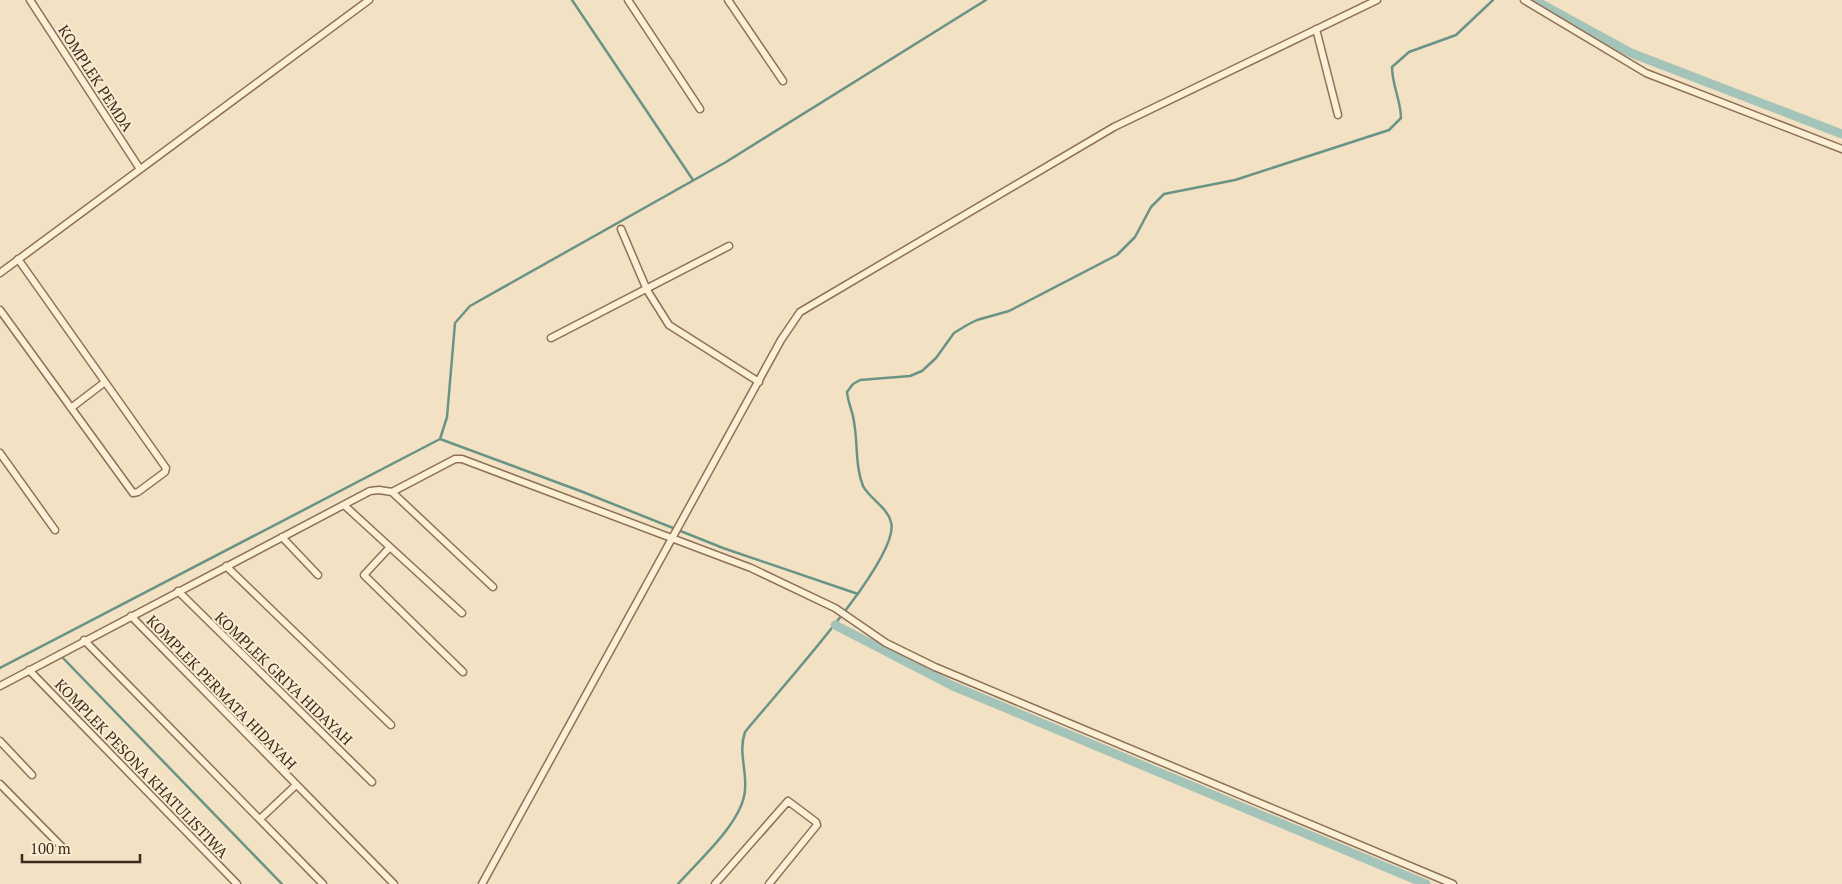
<svg xmlns="http://www.w3.org/2000/svg" width="1842" height="884" font-family="'PT Serif',serif">
<style>
.lines{fill:none;stroke-linecap:round;stroke-linejoin:round}
.stream{stroke:#6a9387;stroke-width:2.5}
.canal{stroke:#a5c4b9;stroke-width:9}
.minor-casing{stroke:#8d7157;stroke-width:9}
.minor{stroke:#fbefd6;stroke-width:6}
.labels{text-anchor:middle;dominant-baseline:central;stroke-width:4;stroke-linejoin:round;paint-order:stroke}
.street-label{font-size:15px;fill:#3c2a1d;stroke:#f8ecd2}
</style>
<rect width="100%" height="100%" fill="#f2e1c2"/>
<g class="lines">
<path class="stream" d="M572 0 693 180
M440 439 447 417 455 323 470 306 726 162 986 0
M62 657 282 884
M0 668 440 439 583 492 723 548 858 594
M678 884C698 861 743 822 745 790 747 770 738 752 745 732 771 699 902 558 891 522 887 507 870 499 863 486 855 466 858 443 854 422 853 412 848 403 847 392L853 384 860 380 910 376 922 371 936 358 954 333 967 325 977 320 1009 311 1117 255 1135 237 1151 207 1164 194 1235 180 1389 130 1401 118C1401 101 1392 85 1392 67L1409 52 1456 35 1493 0"/>
<path class="canal" d="M1534 0 1631 53 1842 134
M835 625 953 686 1426 884"/>
<defs>
<path id="minor" d="M30 0 140 169
M628 0 700 109
M728 0 783 81
M1524 0 1646 73 1842 149
M1316 29 1338 115
M621 229 647 290 669 325 759 382
M0 273 369 0
M0 310 133 493 138 492 165 472 166 468 18 259
M551 338 729 246
M71 408 105 382
M0 453 55 530
M392 492 493 587
M344 505 462 613
M282 537 318 575
M390 547 364 575 463 672
M226 566 391 725
M178 591 372 782
M131 616 394 884
M84 640 323 884
M29 670 237 884
M0 686 370 491 379 490 392 492 455 459H462L751 568 835 608 886 643 935 667 1453 884
M0 741 32 775
M0 784 62 847
M260 819 296 785
M482 884 781 340 800 312 1114 127 1377 0
M715 884 788 801 816 822 817 825 769 884"/>
</defs>
<use href="#minor" class="minor-casing"/>
<use href="#minor" class="minor"/>
</g>
<g class="labels">
<g class="street-label">
<text transform="translate(96 78) rotate(57)">KOMPLEK PEMDA</text>
<text transform="translate(284 678) rotate(44)">KOMPLEK GRIYA HIDAYAH</text>
<text transform="translate(222 692) rotate(46)">KOMPLEK PERMATA HIDAYAH</text>
<text transform="translate(142 768) rotate(46)">KOMPLEK PESONA KHATULISTIWA</text>
</g>
</g>
<path d="M22 854v8h118v-8" fill="none" stroke="#3c2a1d" stroke-width="2.5"/>
<text x="30" y="854" font-size="15" fill="#3c2a1d" stroke="#f8ecd2" stroke-width="4" paint-order="stroke">100 m</text>
</svg>
